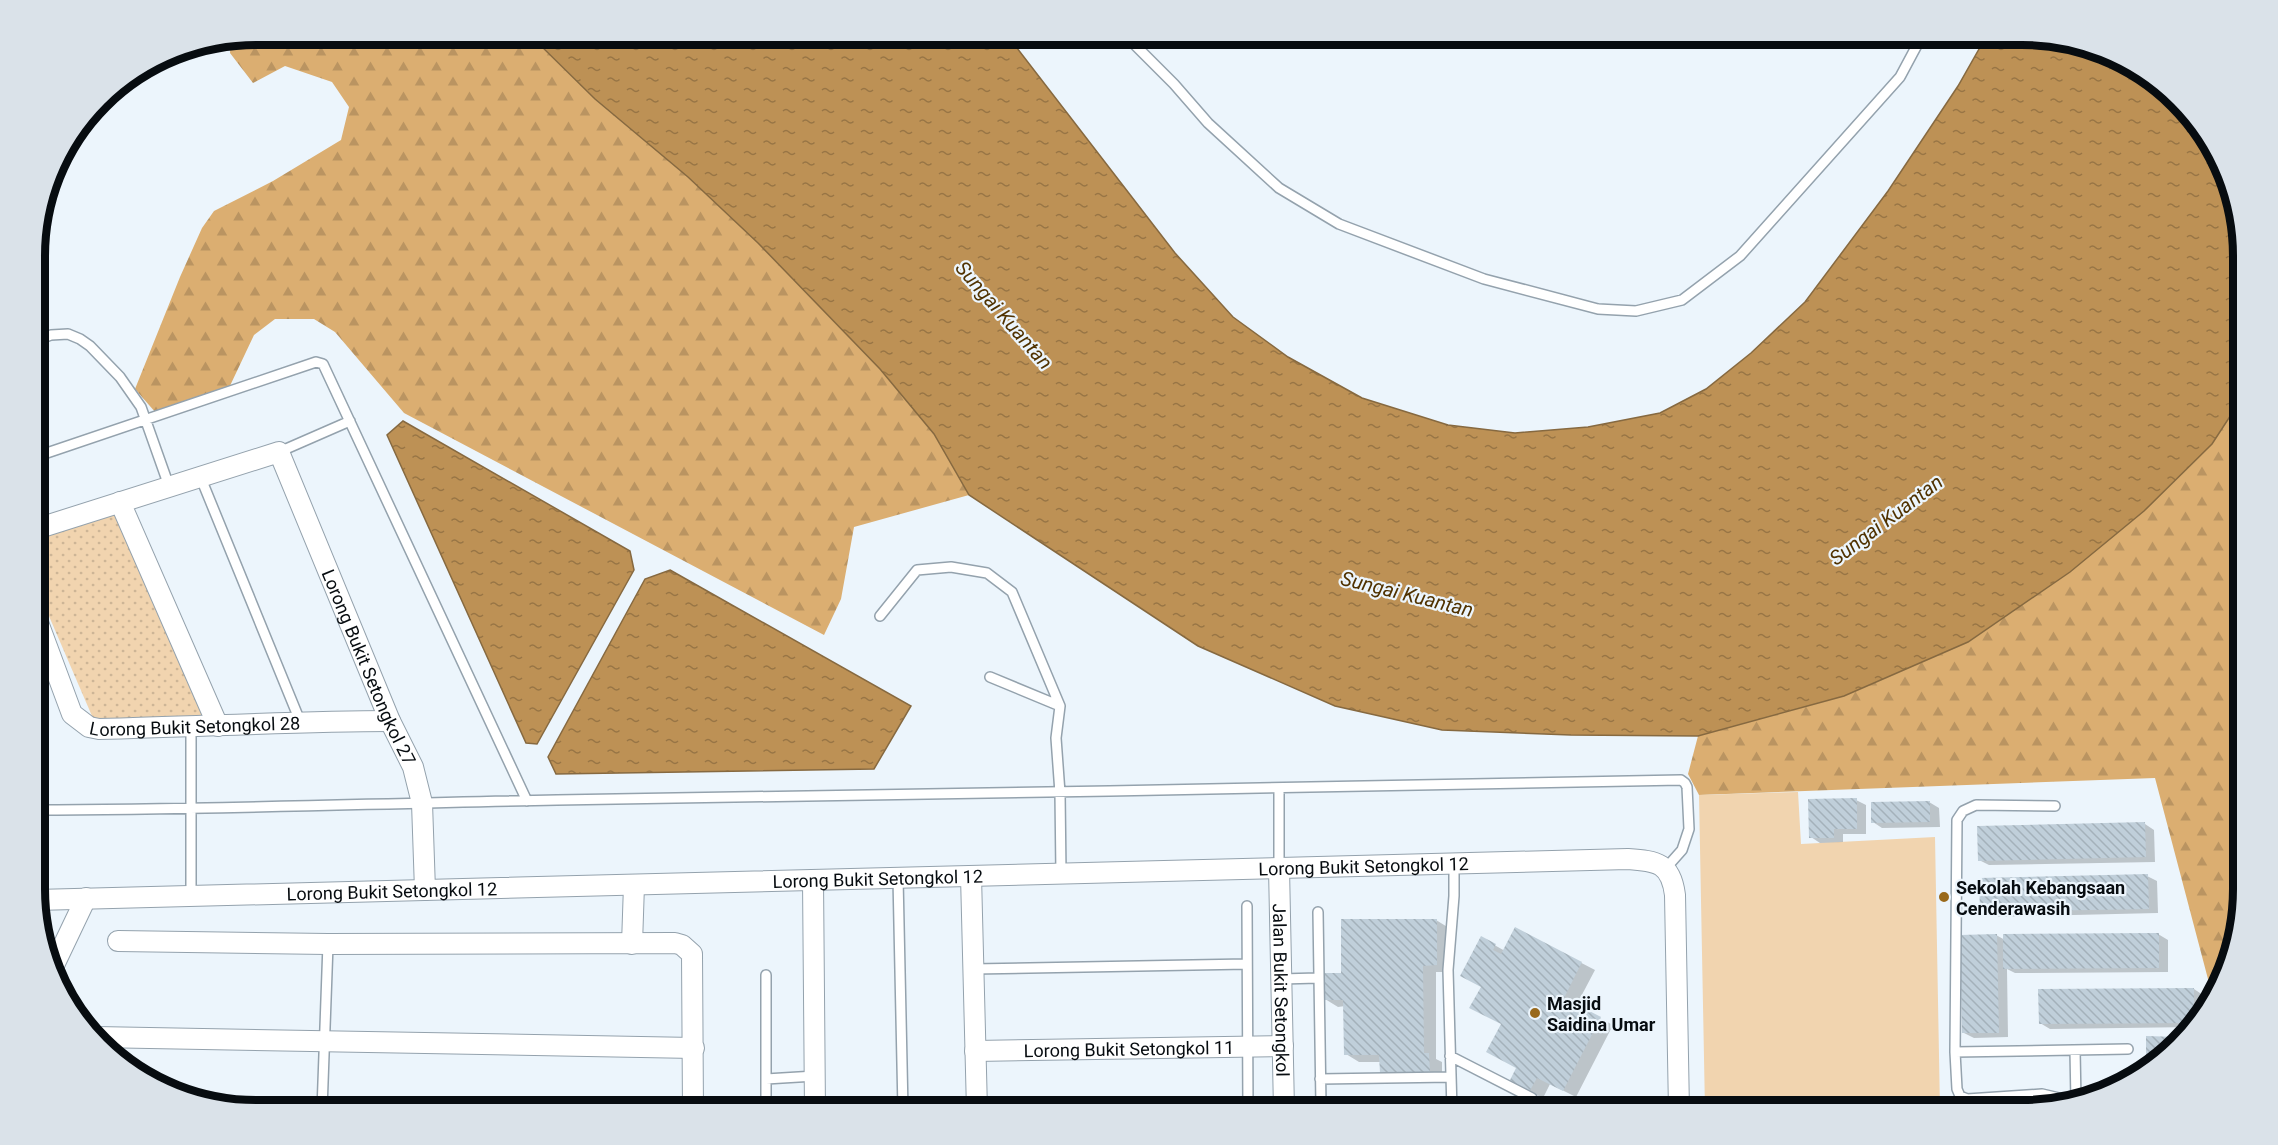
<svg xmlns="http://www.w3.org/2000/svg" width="2278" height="1145" font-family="Roboto,sans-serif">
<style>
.grass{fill:url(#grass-dots)}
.forest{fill:url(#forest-firs)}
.garden{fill:#f1d4af}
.water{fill:url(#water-ripples);stroke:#866940;stroke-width:1.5}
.shadow{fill:#0003}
.building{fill:url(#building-back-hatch)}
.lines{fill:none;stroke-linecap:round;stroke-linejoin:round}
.lane-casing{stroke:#94a2ad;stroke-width:12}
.street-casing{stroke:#94a2ad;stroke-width:22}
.lane{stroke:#fff;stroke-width:9}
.street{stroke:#fff;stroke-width:20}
.poi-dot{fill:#99691b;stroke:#ecf5fc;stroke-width:2}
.labels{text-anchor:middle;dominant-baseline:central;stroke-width:4.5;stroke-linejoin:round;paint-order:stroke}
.street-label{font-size:18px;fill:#070c10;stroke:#ecf5fc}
.poi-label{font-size:18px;font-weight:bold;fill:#070c10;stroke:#ecf5fc;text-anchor:start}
.water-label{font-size:20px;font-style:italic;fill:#503200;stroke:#ecf5fc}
.rim{fill:none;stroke:#070c10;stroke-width:8}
</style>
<defs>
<pattern id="grass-dots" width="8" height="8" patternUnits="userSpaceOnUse" patternTransform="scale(1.5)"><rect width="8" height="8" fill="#f1d4af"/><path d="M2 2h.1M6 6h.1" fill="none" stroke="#cdb596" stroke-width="1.8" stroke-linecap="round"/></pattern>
<pattern id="forest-firs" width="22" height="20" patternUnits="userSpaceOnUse" patternTransform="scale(1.5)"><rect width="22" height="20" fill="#dbae71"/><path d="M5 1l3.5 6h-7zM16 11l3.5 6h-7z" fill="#ba9461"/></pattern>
<pattern id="water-ripples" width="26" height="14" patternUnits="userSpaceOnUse" patternTransform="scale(1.5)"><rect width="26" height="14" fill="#bd9155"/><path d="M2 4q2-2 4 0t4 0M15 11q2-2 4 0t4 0" fill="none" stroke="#987545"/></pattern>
<pattern id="building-back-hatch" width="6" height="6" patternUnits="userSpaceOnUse" patternTransform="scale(1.5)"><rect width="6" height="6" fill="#c0cfda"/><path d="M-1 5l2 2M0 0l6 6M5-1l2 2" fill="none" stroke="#a4b1ba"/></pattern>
</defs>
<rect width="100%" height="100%" fill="#ecf5fc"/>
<path class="grass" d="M122 509 213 724 95 723 36 586V538Z"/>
<path class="forest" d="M256 34 526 35 534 39 595 99 688 177 758 243 880 369 934 434 969 495 854 527 841 599 824 635 404 413 335 332 314 319H275L254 335 228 390 156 413 135 389 180 277 202 228 214 211 273 181 341 140 349 107 332 82 285 66 253 83 230 53 231 39Z
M2242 398 2243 889 2221 987 2213 998 2155 778 1699 795 1688 774 1698 736 1844 696 1968 642 2069 572 2144 511 2212 444Z"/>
<path class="garden" d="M1798 792 1801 844 1935 837 1940 1110H1705L1699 795Z"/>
<path class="water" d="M526 35H1007L1175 253 1233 317 1288 357 1362 398 1448 425 1515 433 1588 427 1660 413 1706 389 1751 353 1805 302 1888 191 1958 86 1987 35H2022L2120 57 2168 89 2206 133 2242 227V398L2212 444 2144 511 2070 572 1968 642 1844 696 1698 736 1571 735 1442 730 1335 706 1198 646 969 495 934 434 880 369 758 243 688 177 595 99 534 39Z
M403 421 630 551 634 570 537 744 526 743 387 435Z
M670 570 911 706 874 769 556 774 548 757 645 579Z"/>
<path class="shadow" d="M1856 800 1866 805V834H1843V842L1820 843 1811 837Z
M1929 802 1939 808 1940 827 1882 828 1873 822Z
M2145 824 2154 830 2155 862 1989 865 1979 860Z
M2147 876 2157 881 2158 913 1991 917 1982 911Z
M1436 920 1449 928 1450 972H1436V1059L1442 1062V1079H1394L1381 1072V1062H1359L1346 1054 1345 1006 1338 1007 1325 999 1343 974Z
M1516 929 1595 970 1576 1006 1613 1025 1576 1097 1550 1084 1543 1098 1524 1089 1502 1024 1482 987V938L1505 951Z
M2158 934 2168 940V972L2015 973 2007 969 2008 1037 1974 1038 1964 1033 1996 935 2005 940Z
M2194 989 2203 995V1013L2194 1027 2050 1029 2040 1023Z
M2178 1038 2182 1041 2156 1063 2148 1058Z"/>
<path class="building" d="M1857 798V829H1834V838H1809L1808 799Z
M1930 801V822L1871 823V802Z
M2145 822 2146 857 1978 861 1977 826Z
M2148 874 2149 909 1980 912 1979 878Z
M1341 919H1437V965L1423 966 1424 1053H1429L1430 1072 1380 1073 1379 1055H1344L1343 1000H1323V973H1341Z
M1515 927 1582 962 1564 998 1601 1017 1563 1091 1537 1078 1529 1092 1509 1082 1516 1068 1486 1052 1501 1024 1469 1008 1481 987 1460 976 1481 936 1496 944 1493 950 1501 954Z
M2159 933V968L2003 969V934Z
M1997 934 1999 1033H1962L1960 935Z
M2194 988V1023L2039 1024 2038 989Z
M2146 1036 2179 1037V1044L2160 1060 2146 1059Z
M2136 1062 2157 1063 2145 1073 2125 1083V1070H2136Z"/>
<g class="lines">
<defs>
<path id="lane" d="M1124 34 1174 84 1208 123 1279 188 1339 224 1484 279 1598 309 1636 311 1682 300 1740 256 1900 77 1923 34
M35 341 51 335 68 334 80 339 90 346 120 377 141 407 169 486
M279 452 350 421
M35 457 316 362 323 364 527 801
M200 476 300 721
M880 616 917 570 951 567 987 573 1012 592 1060 706 1056 738 1060 793 1061 874
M990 677 1060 706
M1279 789V868
M2055 806 1976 805 1963 811 1957 820 1955 1052 1957 1089 1960 1096 1967 1099 2042 1094 2076 1102
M36 810C210 810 383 803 557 800 932 794 1306 788 1681 780L1685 783 1687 787 1689 829 1682 850 1666 868
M898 878 903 1110
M191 896V727
M1247 906 1248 1110
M1318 912 1321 1105 1323 1110
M973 969 1247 964
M766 975V1110
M1281 979 1318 978
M2075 1050 2076 1102
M1955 1052 2128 1049
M1450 1056 1532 1098 1535 1110
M766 1079 815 1076
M1320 1079 1451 1077
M322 1110 328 944
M1452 1110 1448 970 1454 896V864"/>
<g id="street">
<path d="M120 502 218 726"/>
<path id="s1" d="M36 529 279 452 390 721 413 767 422 803 425 890"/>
<path id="s2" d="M36 617 72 714 89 727 99 729C196 727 293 721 390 721"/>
<path id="s3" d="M1279 868 1284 1110"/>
<path d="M971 876 977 1110"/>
<path d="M813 880 815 1110"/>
<path id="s4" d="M36 900 1628 859C1657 861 1671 863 1675 895L1679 1110"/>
<path d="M118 941 328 944 675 943 682 945 692 954 693 1110"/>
<path d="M632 944 634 885"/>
<path d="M55 963 86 898"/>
<path d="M96 1037 694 1048"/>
<path id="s5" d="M975 1051 1283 1046"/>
</g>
</defs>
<use href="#lane" class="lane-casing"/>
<use href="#street" class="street-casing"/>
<use href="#lane" class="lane"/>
<use href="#street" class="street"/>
</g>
<g class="poi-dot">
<circle cx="1944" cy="897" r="6"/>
<circle cx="1535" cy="1013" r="6"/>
</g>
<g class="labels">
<g class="street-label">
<text stroke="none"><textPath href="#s1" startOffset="488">Lorong Bukit Setongkol 27</textPath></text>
<text stroke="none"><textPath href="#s2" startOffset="231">Lorong Bukit Setongkol 28</textPath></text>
<text stroke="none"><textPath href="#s4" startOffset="1328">Lorong Bukit Setongkol 12</textPath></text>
<text stroke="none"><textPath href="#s4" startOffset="842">Lorong Bukit Setongkol 12</textPath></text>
<text stroke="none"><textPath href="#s4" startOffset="356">Lorong Bukit Setongkol 12</textPath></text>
<text stroke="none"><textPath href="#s3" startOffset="122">Jalan Bukit Setongkol</textPath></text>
<text stroke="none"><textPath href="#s5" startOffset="154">Lorong Bukit Setongkol 11</textPath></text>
</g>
<g class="poi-label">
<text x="1956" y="887">Sekolah Kebangsaan<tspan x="1956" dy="21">Cenderawasih</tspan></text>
<text x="1547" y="1003">Masjid<tspan x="1547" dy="21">Saidina Umar</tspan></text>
</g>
<g class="water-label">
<text transform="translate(1004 315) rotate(49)">Sungai Kuantan</text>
<text transform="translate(1886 520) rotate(-37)">Sungai Kuantan</text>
<text transform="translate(1407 594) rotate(14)">Sungai Kuantan</text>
</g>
</g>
<path d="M0 0H2278V1145H0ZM256 45H2022A211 211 0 0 1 2233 256V889A211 211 0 0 1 2022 1100H256A211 211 0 0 1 45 889V256A211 211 0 0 1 256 45Z" fill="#dae2e9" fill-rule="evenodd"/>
<path class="rim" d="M256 45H2022A211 211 0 0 1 2233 256V889A211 211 0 0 1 2022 1100H256A211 211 0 0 1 45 889V256A211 211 0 0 1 256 45Z"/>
</svg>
